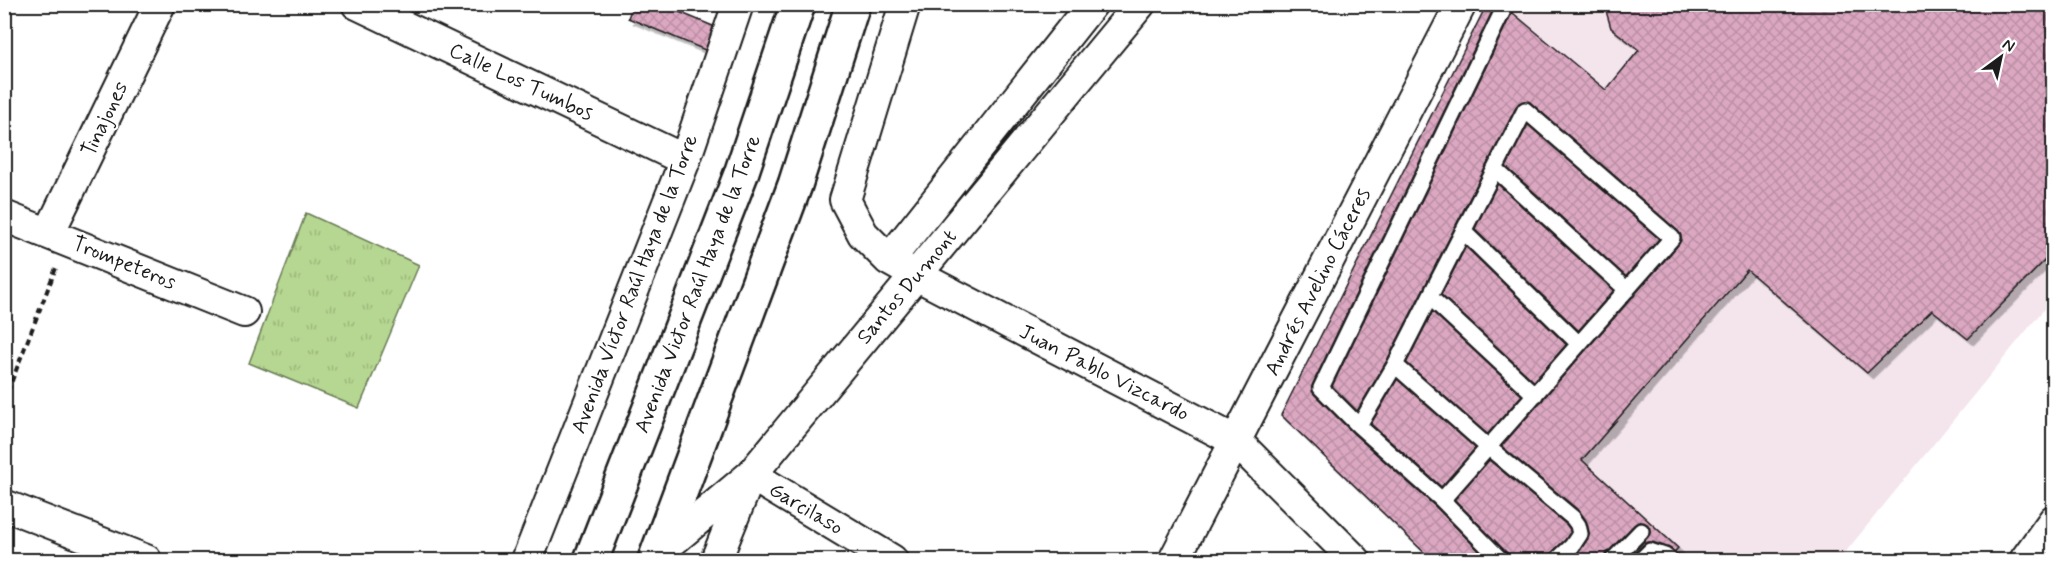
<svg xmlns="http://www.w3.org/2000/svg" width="2058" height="565" font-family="Mynerve,sans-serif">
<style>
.built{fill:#f4e5ec}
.park{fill:url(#park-tufts);stroke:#697a56;stroke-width:1.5}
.building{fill:url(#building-cross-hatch);stroke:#1c1c1c;stroke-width:1.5;filter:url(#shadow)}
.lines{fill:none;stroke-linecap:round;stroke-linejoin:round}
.service-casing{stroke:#1c1c1c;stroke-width:20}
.minor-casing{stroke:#1c1c1c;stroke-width:34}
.primary-casing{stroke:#1c1c1c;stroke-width:38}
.path{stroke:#1c1c1c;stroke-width:4;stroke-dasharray:6 4.5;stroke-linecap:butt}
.service{stroke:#fff;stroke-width:15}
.minor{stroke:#fff;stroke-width:30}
.primary{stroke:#fff;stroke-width:33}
.labels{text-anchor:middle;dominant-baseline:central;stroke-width:4.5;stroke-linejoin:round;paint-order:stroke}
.street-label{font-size:21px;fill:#1c1c1c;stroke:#fff}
</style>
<defs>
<pattern id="park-tufts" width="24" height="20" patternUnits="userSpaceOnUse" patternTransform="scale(1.5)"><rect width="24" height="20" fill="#b6d791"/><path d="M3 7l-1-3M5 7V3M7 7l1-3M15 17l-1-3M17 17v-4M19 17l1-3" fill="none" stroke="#9cb87c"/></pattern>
<pattern id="building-cross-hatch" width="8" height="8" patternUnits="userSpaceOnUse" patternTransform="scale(1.5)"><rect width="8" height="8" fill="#dba7c1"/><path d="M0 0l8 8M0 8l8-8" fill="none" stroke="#bb8fa5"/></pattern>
<filter id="shadow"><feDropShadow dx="5.5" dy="5.5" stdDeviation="0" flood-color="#0004"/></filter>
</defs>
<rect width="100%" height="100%" fill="#fff"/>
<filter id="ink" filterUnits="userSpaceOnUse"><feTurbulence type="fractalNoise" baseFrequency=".0167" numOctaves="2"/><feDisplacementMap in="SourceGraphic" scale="12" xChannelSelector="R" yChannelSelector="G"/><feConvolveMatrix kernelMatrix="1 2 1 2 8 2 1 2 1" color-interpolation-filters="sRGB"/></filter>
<g filter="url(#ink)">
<path class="built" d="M1489 5H2053V298L1839 560H1432L1281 415Z"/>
<path class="park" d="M306 213 419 265 359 408 249 363Z"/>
<path class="building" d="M633 4H660L720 29 710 52 628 18Z
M1487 4H1502L1606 90 1639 50 1611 28 1604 4H2054V251L1968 339 1932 310 1867 373 1747 270 1582 460 1678 548 1667 560H1432L1281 415Z"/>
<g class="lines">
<defs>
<path id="service" d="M1495 169 1627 290
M1463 231 1579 344
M1430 297 1535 395
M1395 365 1488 447 1573 518 1578 525 1580 534 1572 546 1557 560
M1359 426 1395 365 1525 110 1672 238 1442 500
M1501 560 1442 500 1359 426 1321 388 1506 4
M1613 560 1641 531
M1641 560 1650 551 1665 556 1670 560"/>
<path id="minor" d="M357 4 685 160
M905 4 845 200 863 234 889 260 916 275 1236 441 1355 560
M4 216 244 312
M49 233 160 4
M889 260 1092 4
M751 475 892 560
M4 505 146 560
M658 553 751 475 1140 4
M527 560 685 160 738 4
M716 560 748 481
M1174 560 1461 4
M2025 560 2054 520"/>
<path id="primary" d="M591 560 741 174 798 4
M655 560 795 185 853 4"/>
</defs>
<use href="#service" class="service-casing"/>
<use href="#minor" class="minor-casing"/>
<use href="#primary" class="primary-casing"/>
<path class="path" d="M4 401 56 268"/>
<use href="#service" class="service"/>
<use href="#minor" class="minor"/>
<use href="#primary" class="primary"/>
</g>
</g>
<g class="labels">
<g class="street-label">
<text transform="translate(521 82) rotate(25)">Calle Los Tumbos</text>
<text transform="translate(105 119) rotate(-64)">Tinajones</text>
<text transform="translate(124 263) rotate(22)">Trompeteros</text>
<text transform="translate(1318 282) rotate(-63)">Andrés Avelino Cáceres</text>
<text transform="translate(635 284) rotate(-69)">Avenida Víctor Raúl Haya de la Torre</text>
<text transform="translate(698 284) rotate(-69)">Avenida Victor Raúl Haya de la Torre</text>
<text transform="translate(907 287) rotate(-50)">Santos Dumont</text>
<text transform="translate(1104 373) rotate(27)">Juan Pablo Vizcardo</text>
<text transform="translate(806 509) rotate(31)">Garcilaso</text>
</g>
</g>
<rect width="2058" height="565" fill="none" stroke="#fff" stroke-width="24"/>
<rect x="12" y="12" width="2034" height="541" fill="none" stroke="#1c1c1c" stroke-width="2" filter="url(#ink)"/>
<g transform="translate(2001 57) rotate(33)" stroke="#ffffff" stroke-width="4.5" paint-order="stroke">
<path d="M0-4.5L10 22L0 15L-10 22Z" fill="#1c1c1c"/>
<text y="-9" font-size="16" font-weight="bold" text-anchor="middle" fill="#1c1c1c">N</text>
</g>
</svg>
